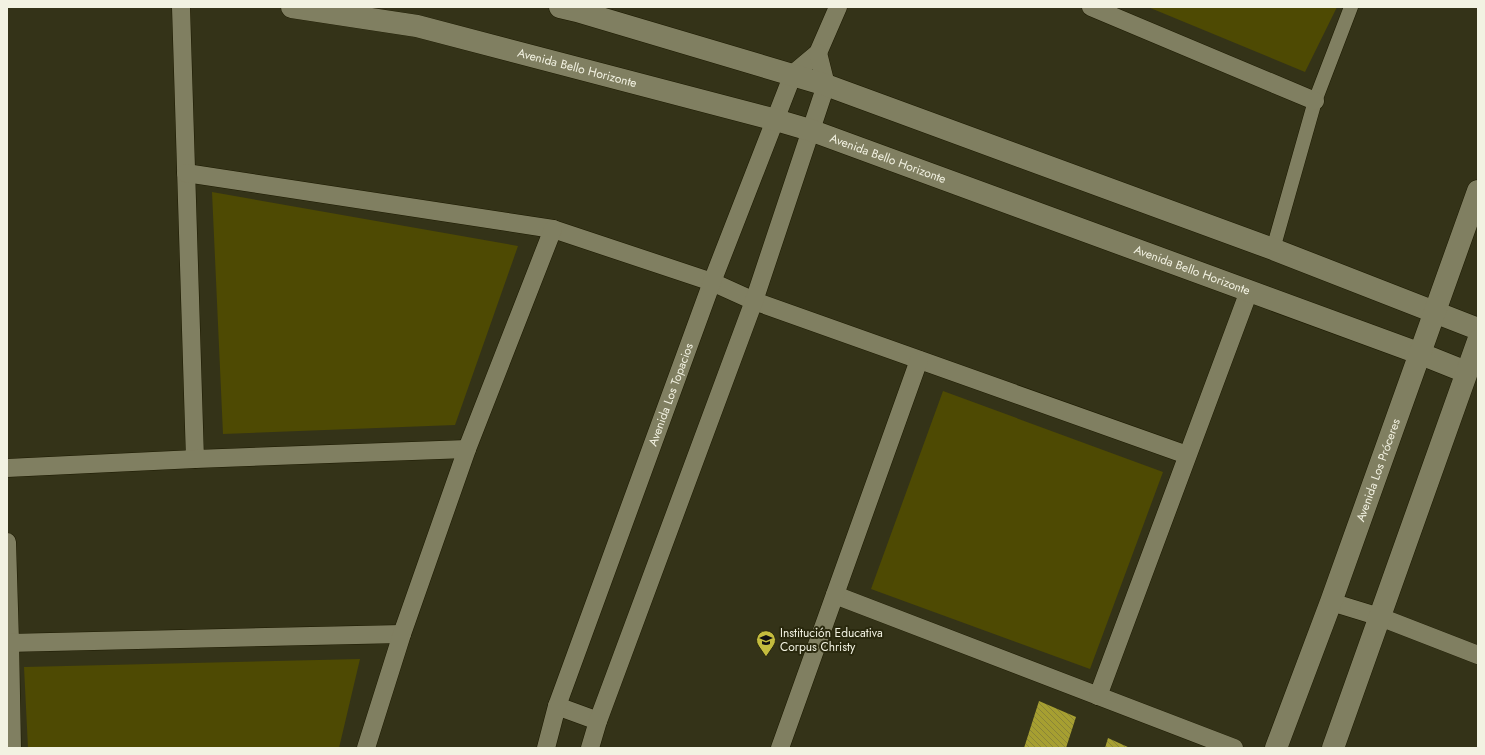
<svg xmlns="http://www.w3.org/2000/svg" width="1485" height="755" font-family="Jost,sans-serif">
<style>
.park{fill:#4e4a03}
.building{fill:url(#building-back-hatch)}
.lines{fill:none;stroke-linecap:round;stroke-linejoin:round}
.pedestrian-casing{stroke:#1c1a01;stroke-width:15}
.minor-casing{stroke:#1c1a01;stroke-width:19}
.tertiary-casing{stroke:#1c1a01;stroke-width:23}
.pedestrian{stroke:#807f61;stroke-width:14}
.minor{stroke:#807f61;stroke-width:18}
.tertiary{stroke:#807f61;stroke-width:22}
.labels{text-anchor:middle;dominant-baseline:central;stroke-width:4;stroke-linejoin:round;paint-order:stroke}
.street-label{font-size:12px;fill:#f2f2e2;stroke:#2a290e}
.poi-label{font-size:12px;fill:#f2f2e2;stroke:#2a290e;text-anchor:start}
</style>
<defs>
<pattern id="building-back-hatch" width="6" height="6" patternUnits="userSpaceOnUse"><rect width="6" height="6" fill="#a69f31"/><path d="M-1 5l2 2M0 0l6 6M5-1l2 2" fill="none" stroke="#8a8537"/></pattern>
</defs>
<rect width="100%" height="100%" fill="#343318"/>
<path class="park" d="M1148 7H1337L1305 72Z
M212 192 518 246 455 425 223 434Z
M943 391 1163 472 1090 669 871 589Z
M360 659 339 748H28L24 667Z"/>
<path class="building" d="M1039 701 1076 717 1066 748H1024Z
M1108 738 1130 748H1105Z"/>
<g class="lines">
<defs>
<path id="pedestrian" d="M1273 249 1315 101 1351 7"/>
<g id="minor">
<path d="M181 7 195 459"/>
<path d="M1091 7 1315 101"/>
<path d="M186 173 553 229 712 282 754 301 1187 455"/>
<path d="M7 468 195 459 467 449"/>
<path d="M7 542 10 642 12 748"/>
<path d="M835 595 1234 748"/>
<path d="M1331 602 1380 617 1478 655"/>
<path d="M7 643 402 634"/>
<path d="M1098 696 1249 291"/>
<path d="M557 706 598 721"/>
<path d="M366 748 402 634 467 449 553 229"/>
<path id="s1" d="M546 748 557 706 712 282 793 74 818 53 838 7"/>
<path d="M590 748 598 721 754 301 826 85 818 53"/>
<path d="M780 748 919 360"/>
</g>
<g id="tertiary">
<path id="s2" d="M292 7 417 26 776 120 810 130 1421 354 1466 372"/>
<path d="M560 7 577 11 826 85 1273 249 1478 329"/>
<path id="s3" d="M1276 748 1331 602 1478 191"/>
<path d="M1333 748 1478 341"/>
</g>
</defs>
<use href="#pedestrian" class="pedestrian-casing"/>
<use href="#minor" class="minor-casing"/>
<use href="#tertiary" class="tertiary-casing"/>
<use href="#pedestrian" class="pedestrian"/>
<use href="#minor" class="minor"/>
<use href="#tertiary" class="tertiary"/>
</g>
<defs>
<symbol id="school-pin" viewBox="-11 -11 22 30"><path d="M0 17L-7.5 6A9.5 9.5 0 1 1 7.5 6Z" fill="#c4bc3e" stroke="#2a290e"/><path d="M0-5L7-2L0 1L-7-2ZM-4 1L0 2.5L4 1V4Q0 6-4 4Z" fill="#111"/></symbol>
</defs>
<g fill-rule="evenodd">
<use href="#school-pin" x="755" y="629" width="22" height="30"/>
</g>
<g class="labels">
<g class="street-label">
<text stroke="none"><textPath href="#s2" startOffset="292">Avenida Bello Horizonte</textPath></text>
<text stroke="none"><textPath href="#s2" startOffset="616">Avenida Bello Horizonte</textPath></text>
<text stroke="none"><textPath href="#s2" startOffset="940">Avenida Bello Horizonte</textPath></text>
<text stroke="none"><textPath href="#s1" startOffset="375">Avenida Los Topacios</textPath></text>
<text stroke="none"><textPath href="#s3" startOffset="296">Avenida Los Próceres</textPath></text>
</g>
<g class="poi-label">
<text x="780" y="633">Institución Educativa<tspan x="780" dy="14">Corpus Christy</tspan></text>
</g>
</g>
<rect width="1485" height="755" fill="none" stroke="#f2f2e2" stroke-width="16"/>
</svg>
